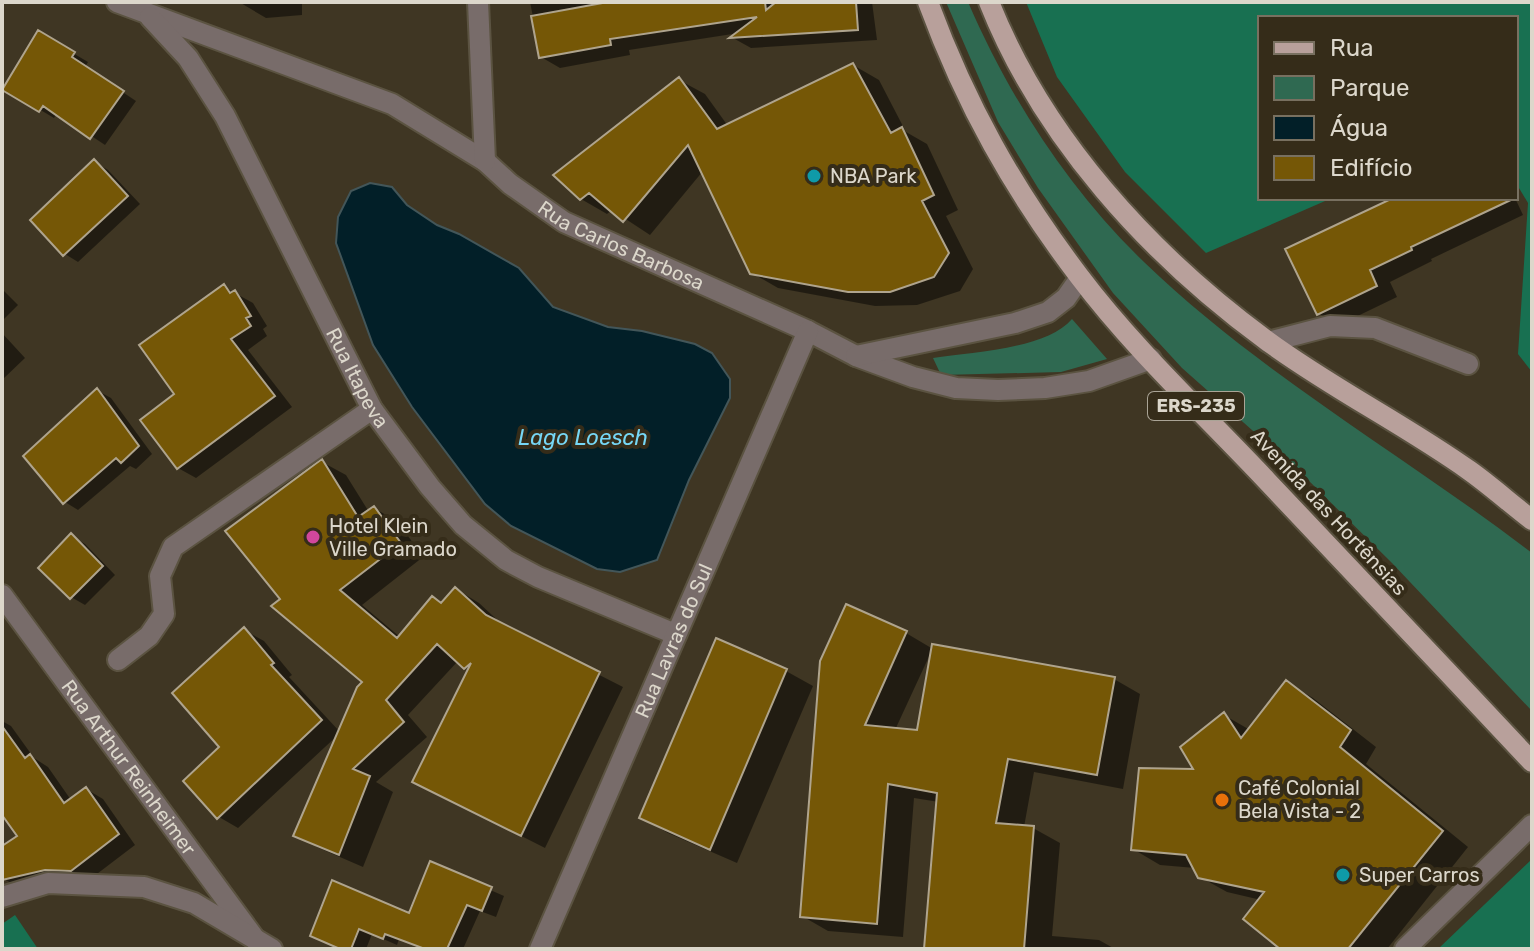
<svg xmlns="http://www.w3.org/2000/svg" width="1534" height="951" font-family="Rubik,sans-serif">
<style>
.green{fill:#2f6951}
.forest{fill:#187051}
.water{fill:#021f28;stroke:#435659;stroke-width:2}
.shadow{fill:#0007;fill-rule:evenodd}
.building{fill:#755706;stroke:#afa48d;stroke-width:2}
.lines{fill:none;stroke-linecap:round;stroke-linejoin:round}
.minor-casing{stroke:#5b5341;stroke-width:24}
.major-casing{stroke:#5b5341;stroke-width:24}
.minor{stroke:#786c6a;stroke-width:20}
.major{stroke:#b8a09b;stroke-width:20}
.culture-dot{fill:#0f9aa8;stroke:#352c19;stroke-width:3}
.hotel-dot{fill:#d1479c;stroke:#352c19;stroke-width:3}
.food-dot{fill:#e8710a;stroke:#352c19;stroke-width:3}
.labels{text-anchor:middle;dominant-baseline:central;stroke-width:8;stroke-linejoin:round;paint-order:stroke}
.shield{fill:#352c19;stroke:#aaa496;stroke-width:2}
.shield-label{font-size:18px;font-weight:bold;fill:#dcd7cb}
.poi-label{font-size:20px;fill:#dcd7cb;stroke:#352c19;text-anchor:start}
.street-label{font-size:20px;fill:#dcd7cb;stroke:#352c19}
.water-label{font-size:22px;font-style:italic;fill:#76d7f5;stroke:#352c19}
</style>
<rect width="100%" height="100%" fill="#3f3623"/>
<path class="green" d="M946 2H968C1009 97 1069 190 1144 262 1260 374 1404 455 1532 553V711L1392 563 1305 477 1182 368 1113 293 1038 188 998 122Z
M1072 319 1107 359 1061 372 941 375 933 358C972 352 1047 349 1072 319Z"/>
<path class="forest" d="M1026 2H1532V372L1518 354 1528 203 1516 183V18H1260V198H1332L1206 253 1125 172 1057 77Z
M1532 859V949H1438Z
M15 915 38 949H2V924Z"/>
<path class="water" d="M370 183 392 187 407 205 437 225 459 234 519 268 553 307 608 327 642 331 695 344 712 353 730 379V398L689 480 657 560 620 572 597 569 511 526 485 504 412 407 373 345 336 243 338 217 351 191Z"/>
<path class="shadow" d="M302 2V15L266 18 239 2Z
M530 2H872L877 40 751 48 733 38 739 33 629 50 630 55 560 68 541 57Z
M39 33 88 62 85 67 136 101 105 145 57 113 54 118 5 89Z
M853 65 879 80 906 132 927 144 958 210 946 216 973 269 960 291 917 305 875 306 778 288 752 273 703 171 650 235 612 210 607 214 581 199 679 80 705 94 728 126Z
M95 162 108 170 140 204 78 262 65 254Z
M1397 198H1515L1523 215 1431 259 1432 261 1390 282 1397 297 1339 325 1318 313Z
M224 287 253 303 267 326 263 329 267 336 248 350 292 407 196 478 178 468 177 395Z
M2 289 18 305 2 321Z
M2 333 25 358 2 380Z
M98 391 111 398 152 454 136 469 130 466 78 510 65 502Z
M322 462 346 475 369 512 374 508 398 522 423 557 362 605 400 637 443 604 456 589 479 603 505 627 623 687 545 848 415 782 470 670 458 661 408 715 427 737 376 782 393 792 363 867 319 848 296 835 339 734 238 828 219 817 222 748 244 630 264 641 292 675 289 677 340 732 365 682 283 599Z
M71 536 85 544 115 575 85 605 71 597Z
M847 606 906 633 933 649 1114 679 1140 694 1123 789 1034 772 1024 827 1033 828 1060 843 1052 936 1099 940 1115 949H926L939 802 914 798 903 937 828 931 802 916ZM932 650 918 732 895 730Z
M717 641 786 671 813 686 737 863 668 833 641 818Z
M1286 682 1313 698 1376 747 1366 764 1468 847 1387 949H1283L1261 900 1227 892 1200 877 1195 868 1160 865 1133 849 1197 772 1224 715 1250 730Z
M2 721 11 726 34 758 48 767 71 800 86 789 103 799 135 845 89 880 22 889 4 879 2 849 19 837 2 811Z
M431 864 504 896 496 917 480 911 463 949H423L399 939 397 945 372 934 366 949H340L312 935 410 916Z"/>
<path class="building" d="M608 2H765L766 10 776 2H856L858 30 729 38 757 17 610 39 611 45 539 58 531 16Z
M38 30 75 52 72 57 124 91 90 139 43 106 39 112 2 90Z
M853 63 891 133 902 127 934 195 922 201 949 253 934 277 890 292H848L750 274 688 145 623 222 589 193 580 200 553 175 679 77 717 129Z
M94 159 128 196 63 256 30 220Z
M1393 198H1515L1411 247 1412 250 1370 270 1377 286 1317 315 1285 249Z
M224 284 230 293 235 290 251 316 246 318 251 326 231 339 275 396 177 469 140 420 174 394 139 345Z
M97 388 139 446 121 463 116 458 63 504 23 456Z
M322 459 358 517 374 506 401 543 340 590 397 638 432 596 441 603 455 587 486 615 600 672 521 836 412 782 471 663 464 669 437 644 386 700 404 722 353 769 370 776 339 855 293 836 357 687 362 682 271 606 280 599 225 531Z
M71 533 103 566 70 599 38 568Z
M846 604 907 631 865 725 917 730 932 644 1115 677 1097 775 1008 759 996 823 1034 826 1024 949H924L937 793 888 784 877 924 800 917 820 661Z
M244 627 274 663 271 665 322 720 217 819 183 781 219 747 172 693Z
M716 638 787 669 710 850 639 818Z
M1286 680 1351 730 1340 747 1443 831 1348 949H1280L1243 919 1264 892 1198 878 1186 855 1131 850 1139 768 1193 769 1180 747 1224 712 1241 738Z
M2 726 25 758 30 754 64 803 86 787 119 834 71 871 45 870 2 880V846L17 836 2 815Z
M430 861 492 887 482 911 467 905 447 949H425L385 934 383 939 359 929 351 949H340L310 936 332 880 409 913Z"/>
<g class="lines">
<defs>
<g id="minor">
<path id="s1" d="M117 2 392 104 485 161 510 184 564 222 808 331 856 356 913 377 956 388 998 390 1045 388 1089 381 1151 359"/>
<path d="M478 2 485 161"/>
<path id="s2" d="M150 17 188 58 225 116 372 409 430 487 463 525 506 560 538 577 675 634"/>
<path d="M1268 342 1330 326 1375 328 1468 364"/>
<path d="M856 356 1015 323 1048 312 1066 298 1080 278"/>
<path id="s3" d="M2 595 255 939"/>
<path d="M118 660 149 636 164 614 160 576 173 547 372 409"/>
<path d="M2 897 48 883 144 887 194 903 272 949"/>
<path id="s4" d="M540 949 808 331"/>
<path d="M1405 949 1532 825"/>
</g>
<path id="major" d="M928 2C966 105 1013 189 1079 276 1134 349 1204 414 1267 481 1355 574 1444 668 1532 762
M989 2C1043 138 1149 254 1266 340 1331 388 1404 424 1470 471 1491 486 1511 504 1532 520"/>
</defs>
<use href="#minor" class="minor-casing"/>
<use href="#major" class="major-casing"/>
<use href="#minor" class="minor"/>
<use href="#major" class="major"/>
</g>
<g class="culture-dot">
<circle cx="814" cy="176" r="8"/>
<circle cx="1343" cy="875" r="8"/>
</g>
<circle class="hotel-dot" cx="313" cy="537" r="8"/>
<circle class="food-dot" cx="1222" cy="800" r="8"/>
<g class="labels">
<rect class="shield" x="1148" y="392" width="96" height="28" rx="6"/>
<g class="shield-label">
<text x="1196" y="406">ERS-235</text>
</g>
<g class="poi-label">
<text x="830" y="176">NBA Park</text>
<text x="329" y="526">Hotel Klein<tspan x="329" dy="23">Ville Gramado</tspan></text>
<text x="1238" y="788">Café Colonial<tspan x="1238" dy="23">Bela Vista - 2</tspan></text>
<text x="1359" y="875">Super Carros</text>
</g>
<g class="street-label">
<text stroke="none"><textPath href="#s1" startOffset="564">Rua Carlos Barbosa</textPath></text>
<text stroke="none"><textPath href="#s2" startOffset="418">Rua Itapeva</textPath></text>
<text transform="translate(1329 512) rotate(47)">Avenida das Hortênsias</text>
<text stroke="none"><textPath href="#s4" startOffset="336">Rua Lavras do Sul</textPath></text>
<text stroke="none"><textPath href="#s3" startOffset="214">Rua Arthur Reinheimer</textPath></text>
</g>
<g class="water-label">
<text x="583" y="437">Lago Loesch</text>
</g>
</g>
<rect width="1534" height="951" fill="none" stroke="#dcd7cb" stroke-width="8"/>
<rect x="1258" y="16" width="260" height="184" fill="#352c19" stroke="#787060" stroke-width="2"/>
<rect x="1274" y="42" width="40" height="12" fill="#b8a09b" stroke="#787060" stroke-width="2"/>
<text x="1330" y="56" font-size="24" fill="#dcd7cb">Rua</text>
<rect x="1274" y="76" width="40" height="24" fill="#2f6951" stroke="#787060" stroke-width="2"/>
<text x="1330" y="96" font-size="24" fill="#dcd7cb">Parque</text>
<rect x="1274" y="116" width="40" height="24" fill="#021f28" stroke="#787060" stroke-width="2"/>
<text x="1330" y="136" font-size="24" fill="#dcd7cb">Água</text>
<rect x="1274" y="156" width="40" height="24" fill="#755706" stroke="#787060" stroke-width="2"/>
<text x="1330" y="176" font-size="24" fill="#dcd7cb">Edifício</text>
</svg>
